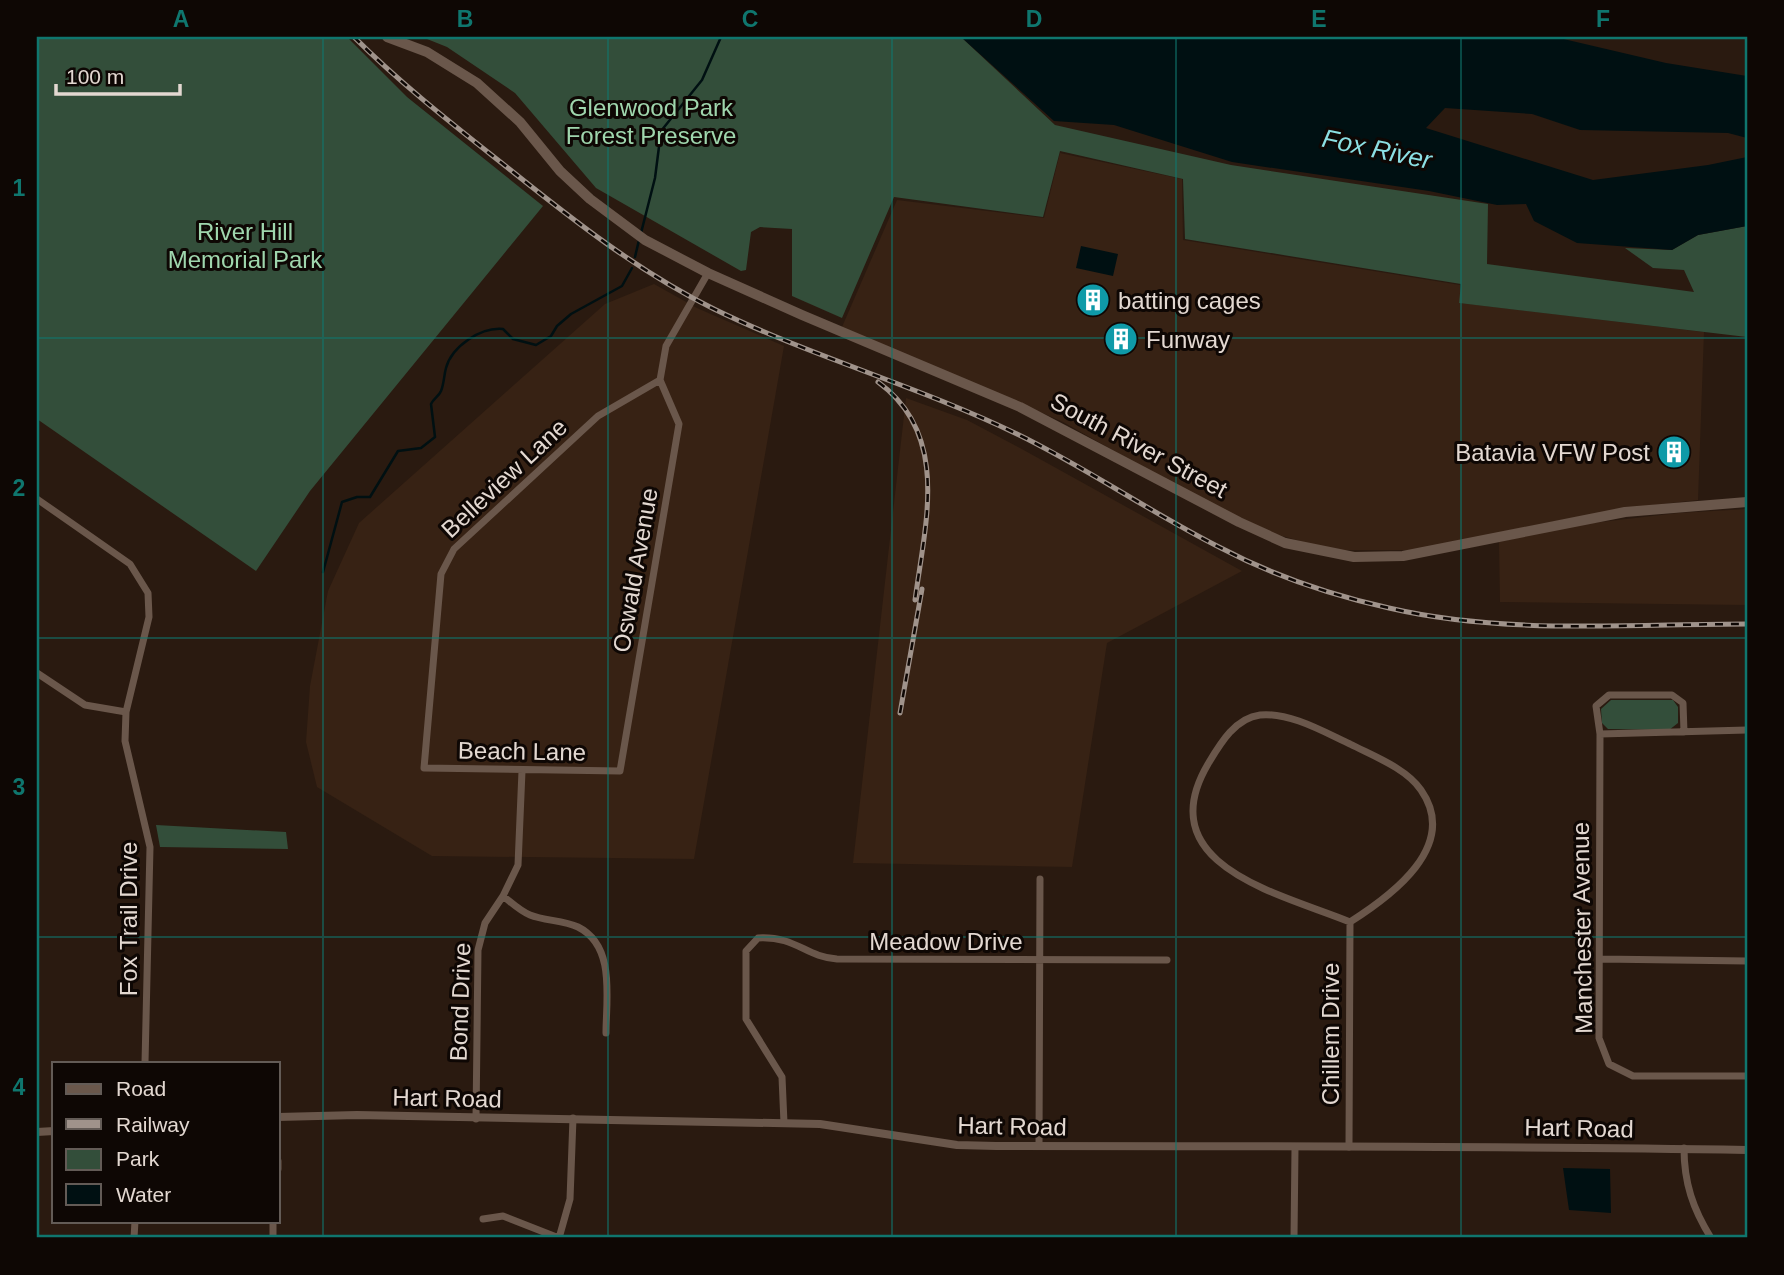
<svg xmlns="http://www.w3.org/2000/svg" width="1784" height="1275" font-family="Arial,sans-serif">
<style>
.built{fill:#372214}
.green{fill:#334e3a}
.water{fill:#001012}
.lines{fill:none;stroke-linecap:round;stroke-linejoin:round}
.stream{stroke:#001012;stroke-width:2.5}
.minor{stroke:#6a574b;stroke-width:7}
.tertiary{stroke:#6a574b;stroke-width:8}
.secondary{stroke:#6a574b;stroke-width:10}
.rail-casing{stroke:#a0938b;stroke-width:5}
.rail{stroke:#0e0704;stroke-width:2.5;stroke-dasharray:8;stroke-linecap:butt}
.grid{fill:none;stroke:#0f766e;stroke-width:2;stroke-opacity:0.55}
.labels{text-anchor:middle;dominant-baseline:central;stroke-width:6;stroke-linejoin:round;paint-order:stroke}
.park-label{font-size:24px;fill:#9fd6ad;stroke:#0e0704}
.poi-label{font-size:24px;fill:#e3d8d1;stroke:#0e0704;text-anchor:start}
.street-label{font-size:24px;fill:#e3d8d1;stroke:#0e0704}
.water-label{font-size:26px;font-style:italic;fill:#8bdfe3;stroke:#0e0704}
.neatline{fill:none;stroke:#0f766e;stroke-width:2.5}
.grid-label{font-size:23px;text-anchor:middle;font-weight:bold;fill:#0f766e}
</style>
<rect width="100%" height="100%" fill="#2a1a10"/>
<path class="built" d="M1060 153 1182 179 1183 240 1460 285V303L1704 332 1698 500 1627 508 1540 524 1418 550H1332L1275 534 1185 491 1063 422 842 327 897 200 1044 218Z
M654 284 697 308 784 346 694 859 432 856 317 787 306 742 310 686 328 591 359 523 605 304Z
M906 398 967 420 1020 448 1242 571 1107 643 1072 867 853 863Z
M1747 509V605L1500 602 1499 542 1575 525 1678 513Z"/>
<path class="green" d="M37 37H347L407 97 543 206 310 491 256 571 37 419Z
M422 37H961L1055 125 1231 165 1488 204 1487 264 1694 292 1684 270 1653 268 1625 248 1672 250 1698 235 1747 226V337L1459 303 1461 284 1185 239 1183 179 1060 151 1043 217 894 197 842 318 792 296V229L760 227 751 232 746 270 741 271 596 188 515 93 447 47Z
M1611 700H1673L1678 707V723L1669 730 1608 729 1602 723 1601 709Z
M156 825 286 832 288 849 160 847Z"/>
<path class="water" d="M961 37H1555L1666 63 1747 76V138L1728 133 1580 130 1532 114 1445 108 1426 128 1593 180 1708 165 1747 157V226L1698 235 1672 250 1577 243 1534 221 1526 204 1497 205 1429 191 1232 162 1114 125 1054 121Z
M1081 246 1118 254 1113 276 1076 268Z
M1563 1168 1610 1169 1611 1213 1569 1210Z"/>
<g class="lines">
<path class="stream" d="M641 233 655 178 661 131 702 80 721 37
M635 257 639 240
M323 572 342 502 357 497H370L398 451 421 448 435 437 431 404C434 398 439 396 441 391 444 384 444 375 446 368 452 346 481 327 503 329L513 339 536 345 551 336 557 326 571 314 622 286 632 268"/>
<path class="minor" d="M660 380 679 424 620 771 424 768 441 574 454 549 598 416Z
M660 380 666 346 708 273
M37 499 130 564 148 593 149 617 126 712 125 741 150 847 145 1063
M37 673 85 705 126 712
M1684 732 1683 703 1672 695H1609L1596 706 1600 734 1599 1038 1609 1064 1633 1076H1747
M1600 734 1747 730
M503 896C512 903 520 911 530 915 545 921 563 920 578 927 616 946 606 999 606 1033
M1601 959 1747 961
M476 1119 478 950 485 923 503 896 518 865 522 771
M784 1123 782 1077 746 1019V951L758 938C797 936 805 957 837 959L1167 960
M1039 1146 1040 879
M1349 1147 1350 922C1282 894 1148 866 1208 764 1220 744 1235 718 1260 715 1290 712 1324 732 1350 744 1373 756 1406 768 1421 790 1460 846 1391 896 1350 922
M1684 1148C1684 1183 1693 1209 1711 1238
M278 1161V1169
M483 1219 503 1216 559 1238
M134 1238 135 1221
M273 1238V1221
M559 1238 570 1199 573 1118
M1294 1238 1295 1148"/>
<path class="tertiary" d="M278 1117 357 1115 820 1124 957 1145 996 1146C1246 1146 1497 1146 1747 1150
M37 1132 54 1131"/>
<path class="secondary" d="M387 37 427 52 477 83 520 122 560 171 590 199 645 240 708 273 802 315 1020 407 1239 522 1285 543 1354 557 1403 556 1625 512 1747 502"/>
<defs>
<path id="rail" d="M354 37C402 85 455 126 508 168 573 220 639 272 714 309 812 357 918 386 1017 434 1087 468 1151 513 1221 548 1274 576 1331 595 1389 608 1505 635 1630 624 1747 624
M878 382C951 435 925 524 915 600
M900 713 922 589"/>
</defs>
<use href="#rail" class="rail-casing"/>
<use href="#rail" class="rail"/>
</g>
<path class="grid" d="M323 37V1238M608 37V1238M892 37V1238M1176 37V1238M1461 37V1238M37 338H1747M37 638H1747M37 937H1747"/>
<defs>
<symbol id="building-disc" viewBox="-11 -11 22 22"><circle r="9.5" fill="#0f9aa8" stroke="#0e0704"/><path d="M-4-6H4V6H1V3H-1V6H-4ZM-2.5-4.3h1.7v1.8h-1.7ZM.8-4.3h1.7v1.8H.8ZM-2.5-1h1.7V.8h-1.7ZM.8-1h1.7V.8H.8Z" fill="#fff"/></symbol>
</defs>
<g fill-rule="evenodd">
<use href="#building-disc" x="1074" y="281" width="38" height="38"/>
<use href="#building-disc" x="1102" y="320" width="38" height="38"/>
<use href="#building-disc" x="1655" y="433" width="38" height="38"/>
</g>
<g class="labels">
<g class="park-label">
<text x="651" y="107">Glenwood Park<tspan x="651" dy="28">Forest Preserve</tspan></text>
<text x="245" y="231">River Hill<tspan x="245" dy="28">Memorial Park</tspan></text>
</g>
<g class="poi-label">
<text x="1118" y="300">batting cages</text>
<text x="1146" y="339">Funway</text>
<text x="1650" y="452" text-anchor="end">Batavia VFW Post</text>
</g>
<g class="street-label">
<text transform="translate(1139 445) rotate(28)">South River Street</text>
<text transform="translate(504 478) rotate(-43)">Belleview Lane</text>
<text transform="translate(635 570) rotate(-80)">Oswald Avenue</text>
<text transform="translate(522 751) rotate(1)">Beach Lane</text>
<text transform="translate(128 919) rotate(-90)">Fox Trail Drive</text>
<text transform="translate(1582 928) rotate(-91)">Manchester Avenue</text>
<text x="946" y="941">Meadow Drive</text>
<text transform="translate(460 1002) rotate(-88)">Bond Drive</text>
<text transform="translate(1330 1034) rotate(-90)">Chillem Drive</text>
<text transform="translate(447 1098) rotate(1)">Hart Road</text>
<text transform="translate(1012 1126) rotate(1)">Hart Road</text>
<text transform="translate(1579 1128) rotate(1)">Hart Road</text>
</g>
<g class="water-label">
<text transform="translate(1377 149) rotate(12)">Fox River</text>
</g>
</g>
<rect width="1784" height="1275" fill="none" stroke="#0e0704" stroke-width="77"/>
<rect x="52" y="1062" width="228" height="161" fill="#0e0704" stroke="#635b56" stroke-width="2"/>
<rect x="66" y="1084" width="35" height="10" fill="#6a574b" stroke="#635b56" stroke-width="2"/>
<text x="116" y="1096" font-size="21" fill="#e3d8d1">Road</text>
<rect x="66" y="1119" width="35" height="10" fill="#a0938b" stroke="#635b56" stroke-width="2"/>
<text x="116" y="1132" font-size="21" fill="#e3d8d1">Railway</text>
<rect x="66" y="1149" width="35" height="21" fill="#334e3a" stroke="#635b56" stroke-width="2"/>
<text x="116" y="1166" font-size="21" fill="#e3d8d1">Park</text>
<rect x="66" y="1184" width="35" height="21" fill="#001012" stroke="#635b56" stroke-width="2"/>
<text x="116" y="1202" font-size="21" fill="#e3d8d1">Water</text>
<path d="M56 84v10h124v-10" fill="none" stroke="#e3d8d1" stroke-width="3.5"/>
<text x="66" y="84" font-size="21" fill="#e3d8d1" stroke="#0e0704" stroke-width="5" paint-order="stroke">100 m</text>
<rect x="38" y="38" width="1708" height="1198" class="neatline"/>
<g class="grid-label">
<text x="181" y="27">A</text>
<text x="465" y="27">B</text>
<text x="750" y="27">C</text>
<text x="1034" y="27">D</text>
<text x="1319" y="27">E</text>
<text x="1603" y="27">F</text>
<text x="19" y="196">1</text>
<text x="19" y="496">2</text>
<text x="19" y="795">3</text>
<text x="19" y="1095">4</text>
</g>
</svg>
